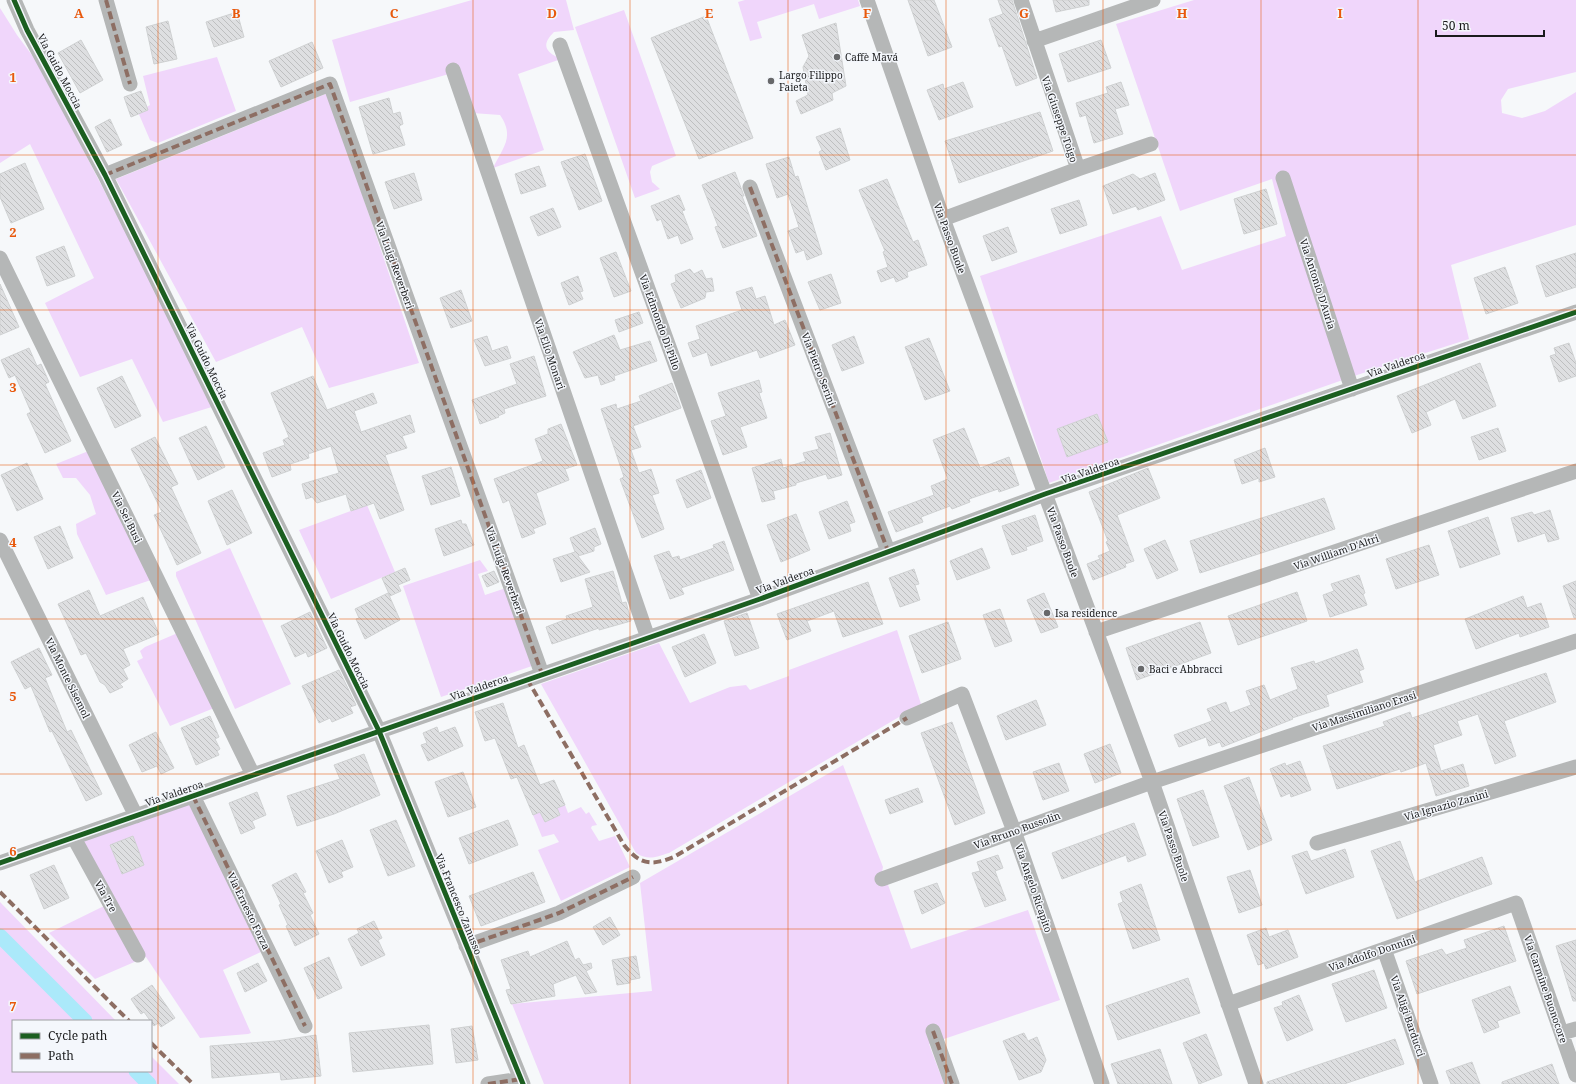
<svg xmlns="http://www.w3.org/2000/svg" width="1576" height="1084" font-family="'Noto Serif',serif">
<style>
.green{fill:#f0d6fb}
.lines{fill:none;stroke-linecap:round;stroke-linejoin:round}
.canal{stroke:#abe9fa;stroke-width:15}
.building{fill:url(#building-back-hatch);stroke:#cfd1d2}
.minor{stroke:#b5b7b7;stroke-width:15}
.quiet{stroke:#8d6e63;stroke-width:4;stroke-dasharray:8 4;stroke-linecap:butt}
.cycleway-casing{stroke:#f4f7fc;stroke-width:8}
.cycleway{stroke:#1b5e20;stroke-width:5}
.grid{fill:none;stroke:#e8590c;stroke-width:1;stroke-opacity:0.55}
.poi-dot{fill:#67686a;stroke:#f4f7fc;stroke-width:1.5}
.labels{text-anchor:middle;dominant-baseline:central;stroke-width:3;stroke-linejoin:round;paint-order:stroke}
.poi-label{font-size:10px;fill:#1a1b1c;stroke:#f4f7fc;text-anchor:start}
.street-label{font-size:10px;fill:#1a1b1c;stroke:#f4f7fc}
.grid-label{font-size:13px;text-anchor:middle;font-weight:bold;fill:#e8590c;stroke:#f4f7fc;stroke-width:3;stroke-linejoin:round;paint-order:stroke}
</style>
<defs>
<pattern id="building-back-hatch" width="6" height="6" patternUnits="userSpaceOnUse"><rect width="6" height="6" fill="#dedfe1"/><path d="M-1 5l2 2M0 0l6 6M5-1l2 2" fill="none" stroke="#bebfc0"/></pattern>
</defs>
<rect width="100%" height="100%" fill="#f6f8fa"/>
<path class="green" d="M472 0H566L574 30 554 32C541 45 545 52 561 59L518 74 544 150 493 168C503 147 515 137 500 115L472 113 449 74 350 102 332 40Z
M745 0H858L860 6 819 19 814 4 757 22 762 38 750 41 738 2Z
M1194 0H1576V72L1508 89 1501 100 1502 113 1522 118 1545 111 1576 92V225L1451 265 1469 339 1357 375 1049 483 980 276 1161 216 1182 270 1286 236 1272 179 1180 211 1116 24Z
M0 8 17 35 40 66 215 406 163 422 132 359 80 377 45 303 94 278 30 144 0 163Z
M624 10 676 156 652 166 650 172 652 182 660 189 635 198 575 27Z
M217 57 236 111 158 143 150 140 138 112 150 105 143 76Z
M328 93 419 363 329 388 302 327 216 362 116 179Z
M96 448 154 579 106 595 77 534 76 524 96 514 90 495 76 478H63L56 464Z
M367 505 395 572 331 599 299 530Z
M230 548 291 684 235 709 176 576V572Z
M480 560 488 571 478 574 485 595 506 588 532 666 441 697 403 586Z
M897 630 921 704 669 853C655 857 649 861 636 853L541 684 659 643 690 703 730 687 746 685 750 690 789 676V670Z
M180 632 219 706 170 726 137 661 143 658 140 651 145 647Z
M843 765 883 867 880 881 887 882 911 949 1028 910 1060 1000 929 1044 944 1084H544L512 1004 652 991 640 883Z
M193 798 265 950 223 970 251 1033 248 1034 200 1038 146 957 95 979 49 933 104 906 71 844Z
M565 805 568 813 581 807 586 814 589 812 597 825 592 826 591 828 599 841 615 836 630 867 561 901 538 850 559 842 554 834 542 837 533 815 540 812 545 822 560 815 557 808Z
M0 902 116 1021H13V1071H151V1056L179 1084H0Z"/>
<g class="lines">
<path class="canal" d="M0 936 85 1021
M136 1071 149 1084"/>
</g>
<path class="building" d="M908 0H934L952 47 928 56Z
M998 0H1012L1037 78 1016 86 1002 46 999 47 989 19 1003 14Z
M1053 0H1089V5L1056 12Z
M237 12 244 37 214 47 206 22Z
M706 16 753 138 699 159 651 38Z
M168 21 177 59 154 64 146 27Z
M836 23 846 86 832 93 833 100 801 114 796 101 808 95 803 67 809 56 802 35Z
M81 40 103 80 80 93 58 53Z
M1101 40 1111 68 1068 82 1059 54Z
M312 42 323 68 281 87 269 61Z
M963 82 973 107 939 120 927 90 943 84 944 89Z
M1121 82 1129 105 1115 109 1123 134 1094 143 1086 115 1080 117 1076 103 1108 93 1106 87Z
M141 91 148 110 131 117 124 97Z
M389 98 393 114 400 112 403 124 399 126 405 145 373 154 359 107Z
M1040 112 1053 151 959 183 945 141Z
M110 119 122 145 107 152 95 127Z
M840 128 850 160 826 170 819 152 822 150 816 137Z
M585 154 602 201 579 210 561 162Z
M789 157 795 177 798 176 822 254 807 260 804 250 796 253 788 231 799 227 788 194 777 198 766 164Z
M25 163 44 209 11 223 0 197V174Z
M539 166 546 186 521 194 515 174Z
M735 172 744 196H742L757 236 723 248 715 227 718 226 702 185Z
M414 173 422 200 394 209 385 182Z
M1155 173 1165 200 1138 210 1136 206 1113 214 1103 186 1133 174 1140 179Z
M887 179 913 242 918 240 927 265 907 272 908 277 896 282 894 277 881 282 877 271 888 267 883 252 885 251 859 190Z
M1266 189 1277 224 1244 234 1234 199Z
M679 195 685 210 682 211 693 239 681 244 678 235 668 239 661 219 657 221 651 206Z
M1079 200 1087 225 1060 234 1051 209Z
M553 208 561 227 538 236 530 217Z
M1008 227 1017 252 992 261 983 236Z
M64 246 75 276 47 286 36 257Z
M616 252 631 291 614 297 600 258Z
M1576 253V287L1546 297 1536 266Z
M1505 267 1518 303 1486 314 1474 278Z
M690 269 694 274 702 270 706 279 712 278 714 291 706 292 705 298 681 308 671 284 676 282 675 275Z
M831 274 841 303 820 310 808 282Z
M578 276 583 291 580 292 583 299 569 305 561 283Z
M0 284 19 327 0 335Z
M752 287 756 299 765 296 774 325 785 320 795 345 760 358 757 350 711 366 707 352 693 357 688 343 700 339 696 326 742 310 736 292Z
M461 290 472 321 451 328 440 298Z
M639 312 643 323 619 332 615 320Z
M614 335 620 350 650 341 657 361 614 376 615 380 601 385 598 375 585 378 573 352Z
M487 336 492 351 507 346 511 358 485 366 474 340Z
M854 336 864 363 842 371 832 345Z
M929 338 950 391 925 400 905 347Z
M1569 343 1576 363V376L1559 382 1550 356 1556 354 1554 348Z
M29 348 37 366 41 364 49 382 45 384 71 441 45 453 27 414 31 412 15 375 9 378 1 360Z
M534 356 546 396 504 409 505 413 498 416 499 417 480 424 472 400 517 384 510 364Z
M1480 363 1496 406 1463 419 1455 399 1426 412 1431 425 1412 433 1397 396Z
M122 376 141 416 115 428 97 388Z
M313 376 327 410 373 393 377 403 354 411 361 432 410 415 415 432 402 436 407 448 385 455 404 510 380 519 374 503 351 511 346 494 317 503 312 497 306 499 302 484 339 473 331 446 308 454 309 458 290 464 291 470 272 477 263 453 285 445 283 440 289 437 271 393Z
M759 380 762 392 759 393 767 418 740 427 747 447 723 455 711 421 726 416 718 393Z
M672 383 681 408 633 426 641 447 631 450 639 473 651 469 659 493 652 495 664 529 642 538 620 479 624 477 601 409 616 404 617 409 641 401 639 396Z
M1097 414 1108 442 1067 457 1057 429Z
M561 424 577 465 565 469 569 480 536 493 546 524 533 529 535 533 522 538 509 500 503 503 494 479 543 461 535 439 548 434V429Z
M206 426 225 467 198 480 179 438Z
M964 428 980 468 1009 457 1019 485 999 492 998 489 969 499 970 502 952 509 950 506 921 517 923 522 896 532 888 512 934 495 931 486 948 479 933 440Z
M1498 428 1506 451 1479 460 1471 437Z
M830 433 842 475 828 479 826 474 796 483V485L773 491 775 499 762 502 752 468 781 459 783 468 806 461 803 453 819 449 815 437Z
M155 437 178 484 171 487 201 553 177 565 154 515 162 512 131 449Z
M1265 448 1275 477 1259 482V478L1242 484 1234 460Z
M27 463 43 499 17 511 1 475Z
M451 467 460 496 431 505 422 476Z
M1148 468 1160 498 1117 515 1134 561 1125 564 1126 567 1093 580 1087 564 1100 559 1098 556 1110 551 1106 542 1108 541 1089 492Z
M701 470 711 498 687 508 676 480Z
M232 490 252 533 227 545 208 501Z
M1324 498 1335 529 1200 573 1190 541Z
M847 501 855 522 849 524 851 531 829 539 819 512Z
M1550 510 1559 539 1548 542 1545 533 1518 542 1511 518 1532 512 1534 515Z
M796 514 810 550 781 562 767 525Z
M1035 515 1043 541 1026 547 1027 550 1012 555 1002 526Z
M1488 517 1500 554 1460 568 1448 531Z
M461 520 462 524H466L474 545 444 556 435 529Z
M60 526 73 558 48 569 34 537Z
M595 528 601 544 594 547V551L578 556 590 572 561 582 553 559 575 552 570 538Z
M1165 540 1178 570 1157 579 1144 549Z
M724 541 734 570 681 588 684 594 670 599 654 556 669 551 672 558 679 556 680 560 714 548 713 545Z
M1429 545 1439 575 1396 589 1386 559Z
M982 548 990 568 957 580 950 561Z
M405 568 410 580 398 585 401 591 390 596 382 578Z
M914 569 919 584 915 585 920 600 900 607 889 578Z
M494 571 499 582 487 587 482 576Z
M613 571 622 603 626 602 631 621 599 630V628L552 644 546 627 567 619 566 616 593 607 585 579Z
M1359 575 1365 593 1363 594 1367 605 1330 617 1323 595 1334 591 1331 584Z
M1576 581V618H1574L1563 586Z
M868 582 883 624 843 637 834 611 807 621 811 631 787 640 777 614Z
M89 590 100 616 143 597 159 634 123 649 130 665 123 669 128 679 120 684 123 687 110 693 105 685 100 682 86 653 81 655 58 604Z
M1297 592 1307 621 1238 645 1228 616Z
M388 593 400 620 365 639 356 619 359 618 355 609Z
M1044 593 1058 627 1041 633 1027 600Z
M1523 596 1527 608 1541 603 1549 627 1520 637 1519 633 1476 649 1465 619Z
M1000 609 1012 641 995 647 983 615Z
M310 612 327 648 308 657 306 652 295 657 281 626Z
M747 613 759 648 735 656 724 621Z
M948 622 961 659 922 673 909 636Z
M1200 622 1211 653 1137 680 1126 648Z
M704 634 716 663 685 677 672 647Z
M39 648 52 675 45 678 67 732 71 730 102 794 86 801 52 731 50 732 31 686 25 689 11 662Z
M1357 649 1364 669 1359 671 1363 682 1326 695 1329 706 1292 718 1293 719 1222 747 1220 742 1209 746 1206 737 1179 747 1174 735 1212 721 1207 709 1226 702 1230 713 1251 705 1246 691 1264 685 1270 700 1298 689 1291 668 1314 661 1315 664Z
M339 670 356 705 350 707 353 713 332 722 330 718 319 723 302 686Z
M1546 673 1556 702 1504 721 1516 756 1495 764 1478 714 1457 721 1462 735 1433 745 1441 771 1463 764 1469 786 1436 796 1426 763 1401 772 1400 769 1337 789 1323 746 1385 726 1383 722 1410 712 1412 718Z
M1036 700 1046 725 1006 740 997 716Z
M503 703 518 748 524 745 540 785 554 780 565 805 557 808 560 815 545 822 540 812 533 815 517 777 511 779 495 738 485 741 475 712Z
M210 716 219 737 215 739 220 749 217 751 219 755 196 765 181 728Z
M952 722 985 813 955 825 921 733Z
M437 727 439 733 455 727 463 746 428 761 421 745 427 743 423 733Z
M156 732 174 768 161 774 157 766 142 772 129 745Z
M1110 744 1121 773 1095 783 1084 754Z
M364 754 380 795 334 814 297 826 287 796 340 779 334 765Z
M1300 761 1311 790 1291 797 1290 793 1281 797 1270 769 1285 763 1286 766Z
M1059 763 1069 791 1043 800 1033 772Z
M463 772 476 807 448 817 435 782Z
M1249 777 1272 840 1248 850 1224 786Z
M918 788 923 802 890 814 885 800Z
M1203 790 1219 837 1193 846 1177 799Z
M257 792 266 815 252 821 255 828 241 834 229 803Z
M396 820 415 866 388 876 370 830Z
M508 820 518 845 469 864 459 838Z
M1134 823 1146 855 1128 862 1126 855 1062 879 1052 853Z
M133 836 144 865 122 874 110 845Z
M342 840 353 867 341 872 343 877 329 883 316 851Z
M1400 841 1415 882 1482 857 1492 884 1397 919 1371 851Z
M1345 849 1354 877 1306 894 1292 856 1307 851 1311 861Z
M998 855 1003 868 995 871 1006 900 985 907 972 873 980 871 977 862Z
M54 865 69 898 44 909 30 875Z
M1250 870 1262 905 1239 913 1227 877Z
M533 872 545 902 481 926 469 896Z
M296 873 306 892 303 893 313 913 310 915 319 934 295 946 286 926 288 925 279 905 281 904 272 885Z
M937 883 945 903 922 914 914 891Z
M1141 884 1160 940 1133 949 1118 904 1123 902 1120 892Z
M610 917 620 935 603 945 593 927Z
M374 921 382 938 378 940 385 955 361 966 348 939 359 933 357 929Z
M1504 926 1516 961 1417 994 1406 961 1442 949 1446 955 1467 948 1464 940Z
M1266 928 1269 937 1288 930 1298 957 1266 969 1264 963 1258 965 1247 935Z
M1576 940V1001H1573L1556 946Z
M567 941 575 960 579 958 583 965 591 963 592 968 586 971 597 992 585 994 576 975 553 984 555 996 511 1004 506 990 511 989 501 960 528 951 530 957Z
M636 956 640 978 630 980V983L617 985 612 960Z
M329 957 342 988 318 999 304 968Z
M258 963 267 981 245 992 237 973Z
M1374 970 1387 1008 1346 1022 1332 984Z
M1188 978 1200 1013 1118 1040 1106 1006Z
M152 985 175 1018 161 1027 158 1023 154 1026 144 1012 141 1014 131 999Z
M1510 986 1520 1013 1497 1021 1499 1027 1484 1033 1472 1000Z
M1299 995 1313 1030 1287 1041 1274 1008 1283 1005 1282 1002Z
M429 1025 433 1064 353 1072 349 1033Z
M472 1026 478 1060 456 1063 451 1029Z
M1024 1033 1028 1041 1037 1037 1046 1060 1041 1072 1019 1080 1003 1041Z
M1206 1034 1222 1075 1199 1084 1183 1043Z
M316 1035 321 1076 281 1080 280 1072 212 1078 210 1046 276 1041Z
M1395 1039 1404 1064 1344 1084H1267V1082Z
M1160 1049 1172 1084H1118L1111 1064Z
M1472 1062 1480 1084H1451L1446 1071Z
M1552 1064 1559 1084H1502V1082Z"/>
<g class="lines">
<path class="minor" d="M14 0 27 30 105 175 379 731 523 1084
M106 0 130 84
M867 0 943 219 1152 782 1256 1084
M1034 41 1153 0
M560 45 760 599
M453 70 648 638
M1078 169 1151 144
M105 175 330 84 542 674
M1283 178 1352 389
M750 187 888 551
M943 219 1078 169 1021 0
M0 258 253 775
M0 540 136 816
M1096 632 1576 471
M907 718 962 694 1014 831 1102 1084
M193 796 305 1026
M74 838 138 955
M1317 843 1576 767
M0 863 760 599 1045 494 1576 312
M882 879 1152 782 1576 641
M466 946 559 913 633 877
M1384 949 1431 1084
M1228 1004 1516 903 1576 1075
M933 1031 952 1084
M1562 1033 1576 1029
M488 1084 521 1079"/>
<path class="quiet" d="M106 0 130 84
M105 175 330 84 542 674
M750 187 888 551
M527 679 624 845C640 865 651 866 674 857L907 718
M193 796 305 1026
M0 892 129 1021
M466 946 559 913 633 877
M933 1031 952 1084
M151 1043 193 1084
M488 1084 521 1079"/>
<defs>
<path id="cycleway" d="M14 0 27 30 105 175 379 731 523 1084
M0 863 760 599 1045 494 1576 312"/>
</defs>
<use href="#cycleway" class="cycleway-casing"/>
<use href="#cycleway" class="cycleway"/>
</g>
<path class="grid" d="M158 0V1084M315 0V1084M473 0V1084M630 0V1084M788 0V1084M946 0V1084M1103 0V1084M1261 0V1084M1418 0V1084M0 155H1576M0 310H1576M0 465H1576M0 619H1576M0 774H1576M0 929H1576"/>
<g class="poi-dot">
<circle cx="837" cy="57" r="4"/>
<circle cx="771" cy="81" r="4"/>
<circle cx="1047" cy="613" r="4"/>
<circle cx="1141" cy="669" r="4"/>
</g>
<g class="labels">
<g class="poi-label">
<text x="845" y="57">Caffè Mavá</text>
<text x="779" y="75">Largo Filippo<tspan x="779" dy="12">Faieta</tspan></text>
<text x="1055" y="613">Isa residence</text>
<text x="1149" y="669">Baci e Abbracci</text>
</g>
<g class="street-label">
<text transform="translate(60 71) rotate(62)">Via Guido Moccia</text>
<text transform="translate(1060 119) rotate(71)">Via Giuseppe Toigo</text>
<text transform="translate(950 238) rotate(70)">Via Passo Buole</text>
<text transform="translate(395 265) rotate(70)">Via Luigi Reverberi</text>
<text transform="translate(1318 284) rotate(72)">Via Antonio D'Auria</text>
<text transform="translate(660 322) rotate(70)">Via Edmondo Di Pillo</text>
<text transform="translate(550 354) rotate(71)">Via Elio Monari</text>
<text transform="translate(207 361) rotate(64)">Via Guido Moccia</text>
<text transform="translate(1396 364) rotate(-19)">Via Valderoa</text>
<text transform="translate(819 369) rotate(69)">Via Pietro Serini</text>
<text transform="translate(1090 470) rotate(-19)">Via Valderoa</text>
<text transform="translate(127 517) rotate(64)">Via Sei Busi</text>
<text transform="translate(1063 542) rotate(70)">Via Passo Buole</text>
<text transform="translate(1336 552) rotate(-19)">Via William D'Altri</text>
<text transform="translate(505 570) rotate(70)">Via Luigi Reverberi</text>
<text transform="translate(785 580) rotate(-20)">Via Valderoa</text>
<text transform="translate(349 651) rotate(64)">Via Guido Moccia</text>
<text transform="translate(68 678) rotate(64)">Via Monte Sisemol</text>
<text transform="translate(479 687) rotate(-19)">Via Valderoa</text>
<text transform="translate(1364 711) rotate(-18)">Via Massimiliano Erasi</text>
<text transform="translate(174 793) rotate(-19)">Via Valderoa</text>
<text transform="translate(1446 805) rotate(-16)">Via Ignazio Zanini</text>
<text transform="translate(1017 830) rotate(-20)">Via Bruno Bussolin</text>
<text transform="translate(1174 846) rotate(71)">Via Passo Buole</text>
<text transform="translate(1034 888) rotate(71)">Via Angelo Ricapito</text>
<text transform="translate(106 896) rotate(61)">Via Tre</text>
<text transform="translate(459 904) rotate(68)">Via Francesco Zanusso</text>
<text transform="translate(249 911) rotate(64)">Via Ernesto Forza</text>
<text transform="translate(1372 953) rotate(-19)">Via Adolfo Donnini</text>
<text transform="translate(1546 989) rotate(71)">Via Carmine Buonocore</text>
<text transform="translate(1408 1016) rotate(71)">Via Aligi Barducci</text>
</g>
</g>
<g class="grid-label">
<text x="79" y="18">A</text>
<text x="236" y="18">B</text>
<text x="394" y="18">C</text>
<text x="552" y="18">D</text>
<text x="709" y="18">E</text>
<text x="867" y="18">F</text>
<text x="1024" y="18">G</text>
<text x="1182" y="18">H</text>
<text x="1340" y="18">I</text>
<text x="13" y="82">1</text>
<text x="13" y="237">2</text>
<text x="13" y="392">3</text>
<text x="13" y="547">4</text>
<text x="13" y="701">5</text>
<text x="13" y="856">6</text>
<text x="13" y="1011">7</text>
</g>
<rect x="12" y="1020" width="140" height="52" fill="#f4f7fc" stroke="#9d9fa2"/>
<rect x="20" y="1033" width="20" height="6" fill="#1b5e20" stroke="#9d9fa2"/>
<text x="48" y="1040" font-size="12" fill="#1a1b1c">Cycle path</text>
<rect x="20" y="1053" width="20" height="6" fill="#8d6e63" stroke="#9d9fa2"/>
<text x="48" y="1060" font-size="12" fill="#1a1b1c">Path</text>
<path d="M1436 30v6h108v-6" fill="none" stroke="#1a1b1c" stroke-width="2"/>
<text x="1442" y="30" font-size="12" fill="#1a1b1c" stroke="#f4f7fc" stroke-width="3" paint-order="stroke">50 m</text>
</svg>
